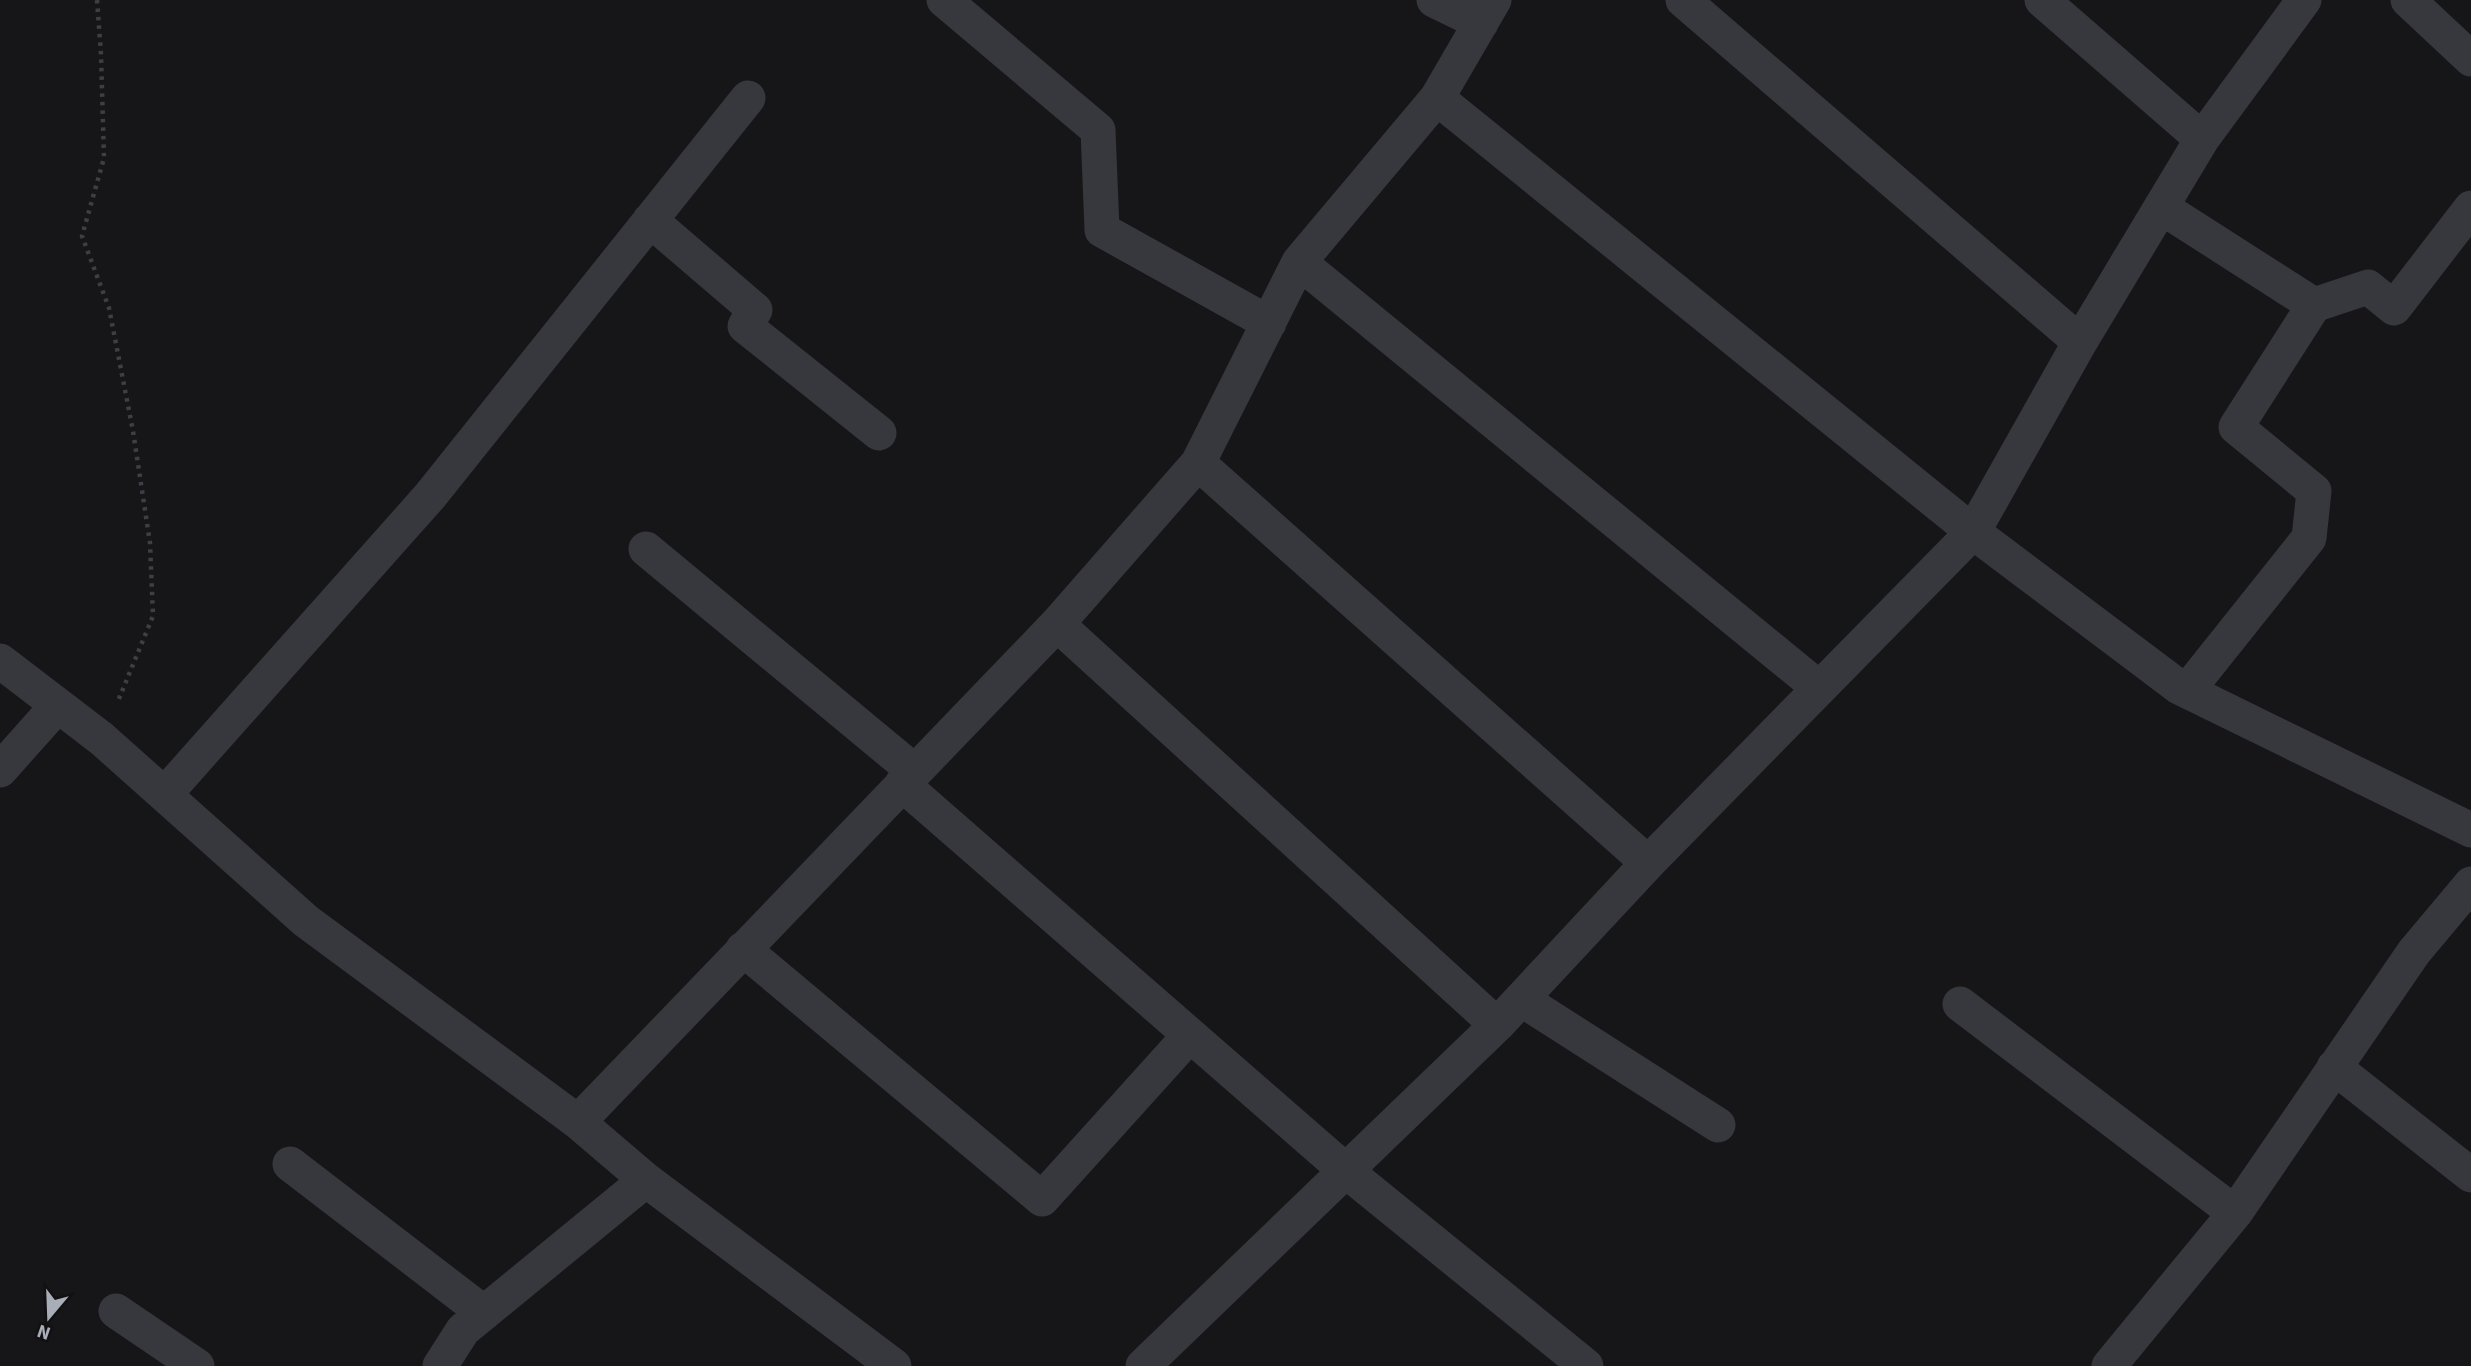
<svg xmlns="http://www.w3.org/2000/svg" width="2471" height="1366" font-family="'Source Sans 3',sans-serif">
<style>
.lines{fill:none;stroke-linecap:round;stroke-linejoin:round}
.path{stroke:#3d3f44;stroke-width:4.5;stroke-dasharray:3.5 5;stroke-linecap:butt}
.street{stroke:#37383d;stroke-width:35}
</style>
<rect width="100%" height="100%" fill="#161618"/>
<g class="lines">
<path class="path" d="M97 0 101 54 104 158 82 236 109 308 133 431 150 543 153 616 118 701"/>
<path class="street" d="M944 0 1098 130 1102 230 1269 323
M1434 0 1481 23
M1683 0 2080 342
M2042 0 2202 139
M2408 0 2471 59
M1437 98 1973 532 2179 687 2471 830
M2161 207 2314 305
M650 220 755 310 745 326 879 433
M1299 262 1819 688
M1198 463 1648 863
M646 549 914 771
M1057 624 1497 1025
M0 661 102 739 306 921 578 1122 646 1180 894 1366
M2187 691 2309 538 2314 491 2236 427 2314 305 2368 287 2394 308 2471 208
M0 770 58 705
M902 784 1346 1171 1586 1366
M165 794 430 496 748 98
M743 949 1042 1199 1190 1035
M1521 999 1718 1125
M1960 1004 2235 1213
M2334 1067 2471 1175
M578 1122 1057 624 1198 463 1299 262 1437 98 1494 0
M290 1164 484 1313
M116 1311 197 1366
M440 1366 463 1330 646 1180
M1143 1366 1497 1025 1648 863 1973 532 2080 342 2202 139 2304 0
M2109 1366 2235 1213 2414 952 2471 884"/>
</g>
<g transform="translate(49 1317) rotate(199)" stroke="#111113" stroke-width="5" paint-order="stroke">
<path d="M0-5L12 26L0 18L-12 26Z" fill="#a8adb8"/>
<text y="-10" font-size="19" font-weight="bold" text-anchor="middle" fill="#a8adb8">N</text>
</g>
</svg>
